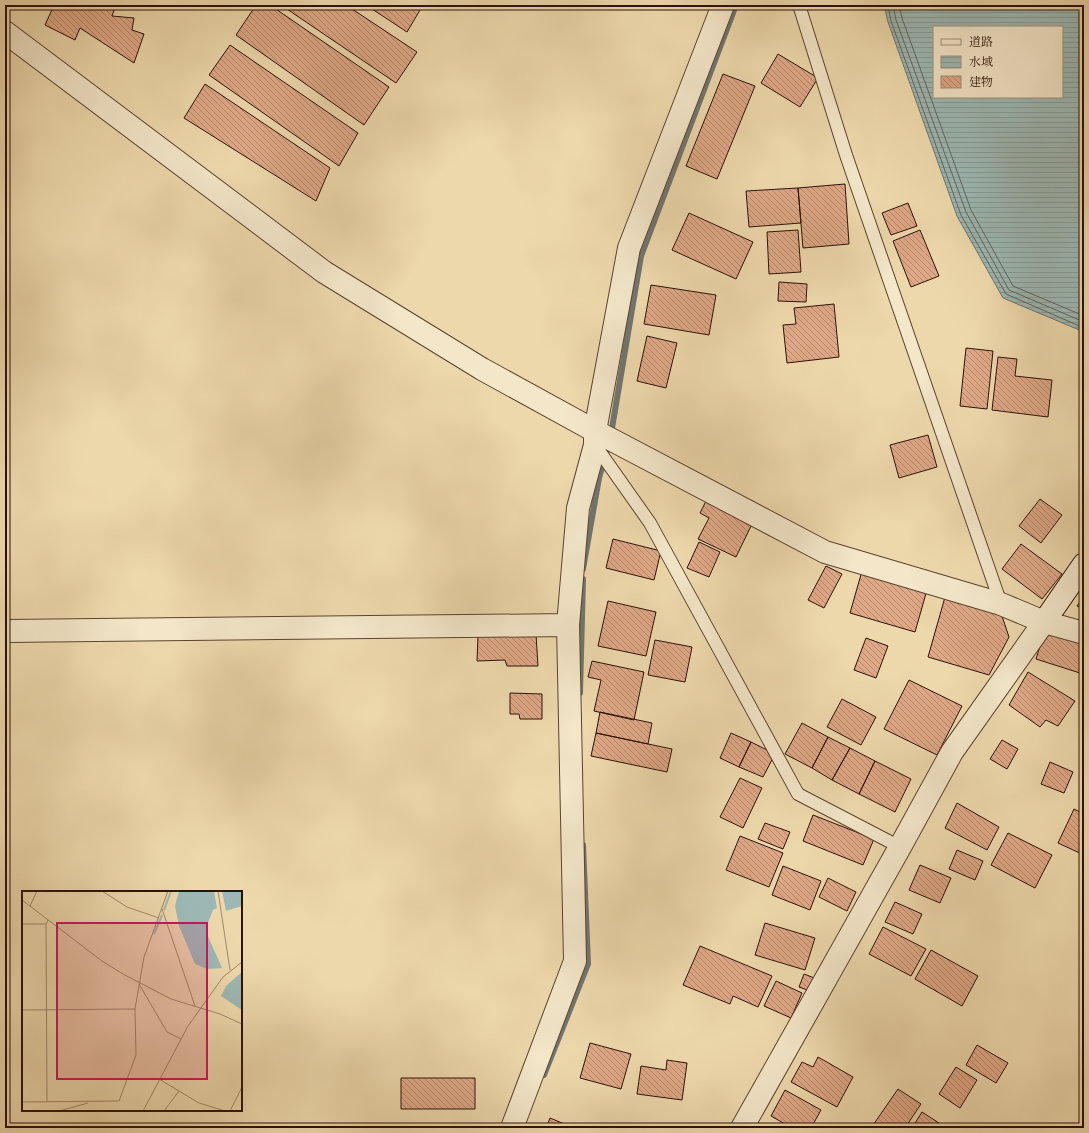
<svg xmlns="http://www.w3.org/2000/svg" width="1089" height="1133" font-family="'EB Garamond','Noto Serif JP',serif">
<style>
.water{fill:url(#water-rules);stroke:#70756f;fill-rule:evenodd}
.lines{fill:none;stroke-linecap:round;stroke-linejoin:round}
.shore{stroke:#64645e;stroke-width:1}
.stream{stroke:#70756f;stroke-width:6}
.building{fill:url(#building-back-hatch);stroke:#2c1107}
.lane-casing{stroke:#5c4330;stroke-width:14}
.street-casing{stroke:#5c4330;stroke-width:24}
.secondary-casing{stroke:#2c1107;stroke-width:24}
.lane{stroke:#f3e6c9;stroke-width:12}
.street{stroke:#f3e6c9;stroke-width:22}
.secondary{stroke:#f3e6c9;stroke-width:22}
.inset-river{fill:none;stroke:#9db8b4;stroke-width:2}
.inset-road{fill:none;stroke:#a0886a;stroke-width:1}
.view{fill:#c2185b;fill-opacity:0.15;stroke:#c2185b;stroke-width:2}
.inset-edge{fill:none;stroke:#2c1107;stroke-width:2}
</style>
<defs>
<pattern id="water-rules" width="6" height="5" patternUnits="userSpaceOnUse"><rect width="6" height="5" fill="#9db8b4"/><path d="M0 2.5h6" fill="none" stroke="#879d99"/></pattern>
<pattern id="building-back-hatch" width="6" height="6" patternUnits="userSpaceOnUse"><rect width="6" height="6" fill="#dfa887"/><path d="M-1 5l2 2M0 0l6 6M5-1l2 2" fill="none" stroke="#b5876c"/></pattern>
</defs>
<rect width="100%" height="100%" fill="#edd8ac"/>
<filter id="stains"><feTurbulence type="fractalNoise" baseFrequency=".005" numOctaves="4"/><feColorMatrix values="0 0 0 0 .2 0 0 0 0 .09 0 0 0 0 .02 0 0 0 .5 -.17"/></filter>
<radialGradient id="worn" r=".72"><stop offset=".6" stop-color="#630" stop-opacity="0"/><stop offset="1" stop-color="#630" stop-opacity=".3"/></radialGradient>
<path class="water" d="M884 5H1084V332L1003 298 957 216 888 22ZM934 27H1062V97H934Z"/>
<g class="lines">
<path class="shore" d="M888 5 891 21 961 215 1006 294 1084 328
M893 5 896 20 966 212 1009 290 1084 322
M899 5 902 18 971 210 1013 286 1084 316"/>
<path class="stream" d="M611 434 641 256 736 5
M583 569 599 478 609 444
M580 693 583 579
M544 1075 588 964 583 845"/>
</g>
<path class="building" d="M54 5H116L112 16 134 18 132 30 144 34 134 63 80 28 75 40 45 25Z
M256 5H270L389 87 364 125 236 35Z
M281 5H346L417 52 396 83Z
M366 5H423L407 32Z
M230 45 358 133 339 166 209 75Z
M778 54 818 78 800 107 761 83Z
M723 74 755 86 717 179 686 166Z
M205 84 330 168 316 201 184 118Z
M845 184 849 244 803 248 798 188Z
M798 188 801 223 749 227 746 191Z
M908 203 917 226 891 235 882 213Z
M689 213 753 242 736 279 672 250Z
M798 230 801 272 769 274 767 232Z
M920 230 939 276 911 287 893 241Z
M779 282 807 284 806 302 778 301Z
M651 285 716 295 709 335 644 324Z
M834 304 839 357 787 363 783 325 796 324 794 308Z
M647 336 677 343 666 388 637 381Z
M966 348 993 351 987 409 960 406Z
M998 357 1017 359 1015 376 1052 380 1048 417 992 410Z
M928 435 937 467 899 478 890 445Z
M707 499 753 522 736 557 698 539 709 518 700 513Z
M1040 499 1062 515 1041 543 1019 526Z
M613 539 661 551 654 580 606 568Z
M699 542 720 552 709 577 687 568Z
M1021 544 1062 574 1042 599 1002 569Z
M826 566 842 574 824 608 808 600Z
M862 571 927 590 915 632 850 613Z
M1084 596V609L1077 606Z
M945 597 1001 613 1009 637 989 675 928 657Z
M608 601 656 612 646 656 598 646Z
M1045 630 1084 642 1083 674 1036 659Z
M536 634 538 666H507L505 660 477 661 478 635Z
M866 638 888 646 876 678 854 670Z
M655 640 692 647 685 682 648 675Z
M592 661 644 672 634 720 594 711 601 680 588 677Z
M1028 672 1075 701 1058 726 1046 720 1040 727 1009 705Z
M909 680 962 706 937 755 884 729Z
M510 693 542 694V719H520L519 714H510Z
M842 699 876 717 861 745 827 727Z
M600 712 652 723 648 744 596 733Z
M802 723 828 737 812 768 785 754Z
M596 733 672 749 667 772 591 756Z
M731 733 751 742 739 767 720 758Z
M828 737 850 748 832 780 812 768Z
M1002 740 1018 749 1007 769 990 759Z
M751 742 775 754 763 777 739 767Z
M850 748 875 761 859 794 832 780Z
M875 761 911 779 895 812 859 794Z
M1050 762 1073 772 1064 793 1041 784Z
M740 778 762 788 743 828 720 817Z
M957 803 999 827 987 850 945 828Z
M1074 809 1084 814V855L1058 843Z
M813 815 874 839 863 865 803 841Z
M765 823 790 832 783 849 758 839Z
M1008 833 1052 855 1035 888 991 865Z
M740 836 783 853 769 887 726 870Z
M957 850 983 861 975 880 949 869Z
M920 865 951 878 940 903 909 890Z
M783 866 821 881 810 910 772 895Z
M828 878 856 892 847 911 819 897Z
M895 902 922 914 913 934 885 922Z
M765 923 815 938 805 970 755 955Z
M883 927 926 949 911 976 869 954Z
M700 946 772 976 758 1007 733 996 730 1004 683 985Z
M931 950 978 976 962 1006 915 979Z
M804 974 817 979 813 992 799 987Z
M776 981 802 993 791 1018 764 1006Z
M590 1043 631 1054 621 1089 580 1078Z
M977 1045 1008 1063 996 1083 966 1065Z
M818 1057 853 1077 837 1107 791 1082 802 1062 813 1067Z
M667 1060 687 1063 682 1100 637 1094 641 1066 666 1070Z
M956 1067 977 1080 960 1108 939 1094Z
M401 1078H475V1109H401Z
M898 1089 921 1104 905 1128H871Z
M785 1090 821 1110 811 1128H792L771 1116Z
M922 1112 945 1127 944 1128H912Z
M550 1118 574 1128H546Z"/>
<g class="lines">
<defs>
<path id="lane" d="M799 5 846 155 1001 604
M595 445 650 523 798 794 900 847"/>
<path id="street" d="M5 32 324 272 482 369 595 431 825 552 1001 604 1044 622 1084 633
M5 631 568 625
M512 1128 575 961 568 625 578 508 595 445V431L629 248 723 5
M742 1128 900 847 952 752 1044 622"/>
<path id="secondary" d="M1044 622 1084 564"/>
</defs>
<use href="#lane" class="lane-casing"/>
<use href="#street" class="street-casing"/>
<use href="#secondary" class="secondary-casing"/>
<use href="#lane" class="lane"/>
<use href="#street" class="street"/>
<use href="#secondary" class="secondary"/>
</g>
<g transform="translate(22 891)">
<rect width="220" height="220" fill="#edd8ac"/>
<path d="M157 0H192L195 17 191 19 185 34V43L200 77 185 78 173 73 157 35 153 15ZM200 0H220V15L204 20ZM220 81V119L199 105 204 95Z" fill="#9db8b4"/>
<path class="inset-river" d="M142 19 149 0M132 43 140 24"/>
<path class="inset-road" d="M80 0 105 16 137 27M196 0 208 79M0 9 80 70 101 83 149 108 198 123 220 133M8 15 15 0M140 18 173 115M0 33H24M117 93 145 141 159 148M0 119 113 118M137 188 177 212 203 220M0 211 97 210 114 164 113 118 122 66 146 0M25 211 24 33 26 29M37 220 66 212M121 220 166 135 201 86 220 71M142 220 157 200M208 220 220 196"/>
<path class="view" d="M35 32H185V188H35Z"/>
<rect width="220" height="220" class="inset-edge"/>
</g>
<rect width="1089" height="1133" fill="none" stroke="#edd8ac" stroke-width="20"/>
<rect x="6" y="6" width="1077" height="1121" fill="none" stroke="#2c1107" stroke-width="2"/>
<rect x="10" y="10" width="1069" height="1113" fill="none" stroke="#2c1107"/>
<rect x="933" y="26" width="130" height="72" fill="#f3e6c9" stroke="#a3917b"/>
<rect x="941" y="39" width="20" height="6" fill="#f3e6c9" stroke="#a3917b"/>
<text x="969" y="46" font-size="12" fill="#2c1107">道路</text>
<rect x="941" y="56" width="20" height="12" fill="url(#water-rules)" stroke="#a3917b"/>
<text x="969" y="66" font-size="12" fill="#2c1107">水域</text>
<rect x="941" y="76" width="20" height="12" fill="url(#building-back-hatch)" stroke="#a3917b"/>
<text x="969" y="86" font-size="12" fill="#2c1107">建物</text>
<rect width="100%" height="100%" filter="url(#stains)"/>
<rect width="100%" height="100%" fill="url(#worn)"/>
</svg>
